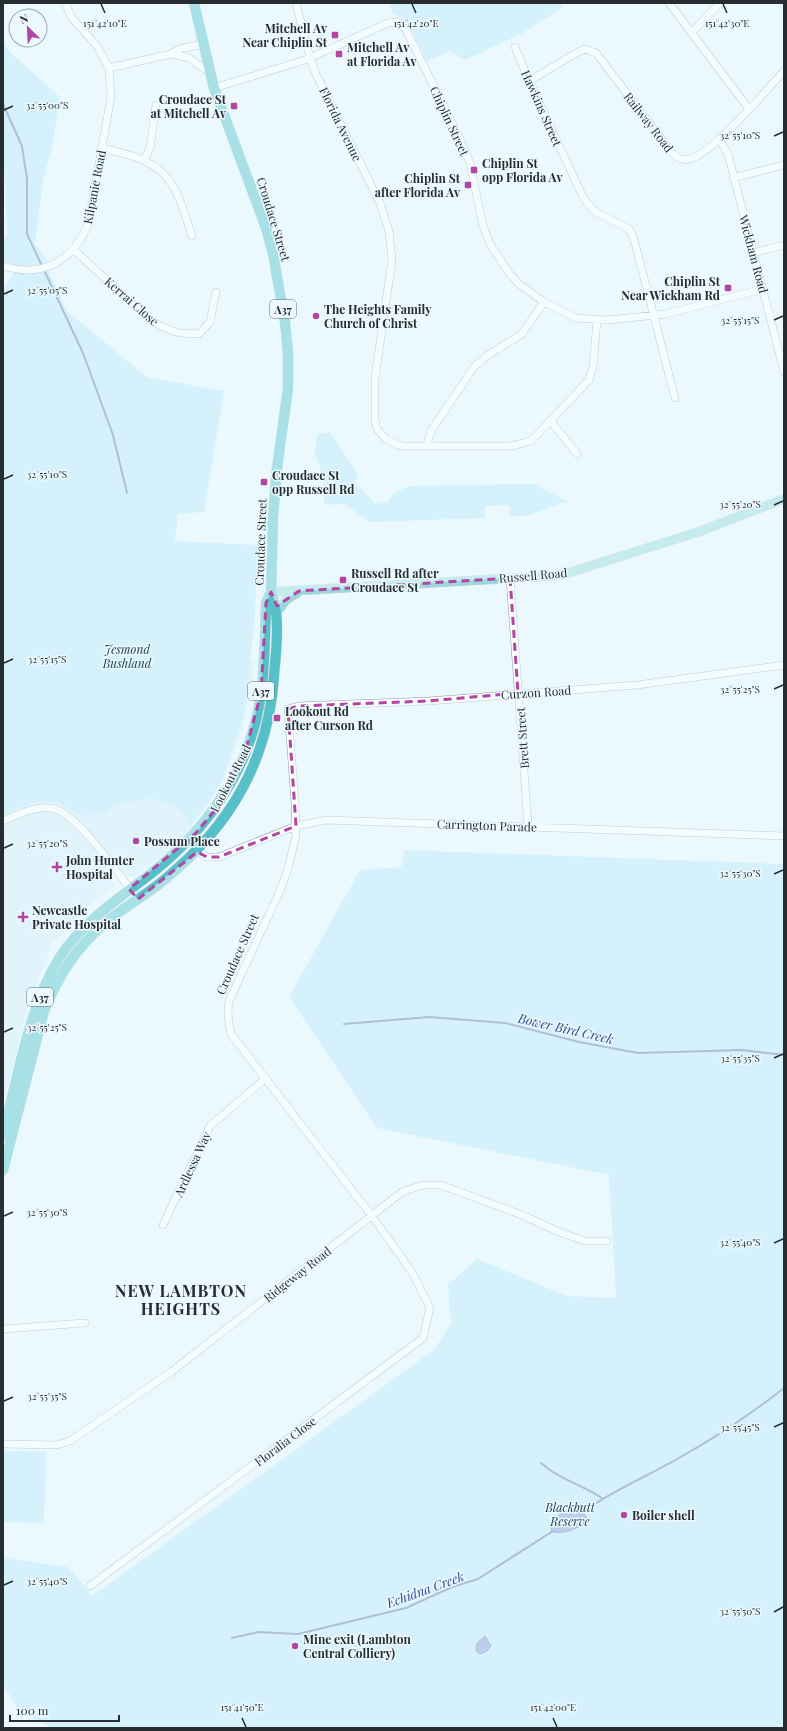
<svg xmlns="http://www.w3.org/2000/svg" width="787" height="1731" font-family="'Playfair Display',serif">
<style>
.built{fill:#d4eef9}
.green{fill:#bbe9fb}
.water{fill:#839ad5;stroke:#6779a4}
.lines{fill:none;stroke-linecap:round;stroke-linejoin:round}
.stream{stroke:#6779a4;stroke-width:2}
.minor-casing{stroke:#8b9ba1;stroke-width:8}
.major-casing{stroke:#d4d5d6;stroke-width:10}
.highway-casing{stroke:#d4d5d6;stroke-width:11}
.minor{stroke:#fff;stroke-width:7}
.major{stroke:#99d9de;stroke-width:9}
.highway{stroke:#55c0c8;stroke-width:10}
.marked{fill:none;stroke:#b345a3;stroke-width:3;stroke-dasharray:8 5;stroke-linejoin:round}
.ticks{fill:none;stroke:#272d30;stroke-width:1.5}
.poi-dot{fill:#b345a3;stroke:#ebf9fe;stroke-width:1.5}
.labels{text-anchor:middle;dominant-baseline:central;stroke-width:3;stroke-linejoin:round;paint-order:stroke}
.shield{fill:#ebf9fe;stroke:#626a6e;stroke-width:1}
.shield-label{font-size:11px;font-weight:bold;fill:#272d30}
.poi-label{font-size:12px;font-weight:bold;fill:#272d30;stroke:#ebf9fe;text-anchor:start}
.street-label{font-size:12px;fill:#272d30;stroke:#ebf9fe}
.park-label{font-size:12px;font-style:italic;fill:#1b424f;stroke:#ebf9fe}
.water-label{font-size:13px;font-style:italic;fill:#334992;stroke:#ebf9fe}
.district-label{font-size:16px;font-weight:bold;letter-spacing:1px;fill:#272d30;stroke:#ebf9fe}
.ticks-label{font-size:10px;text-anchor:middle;fill:#272d30;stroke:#ebf9fe;stroke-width:3;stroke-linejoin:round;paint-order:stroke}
</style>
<rect width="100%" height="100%" fill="#ebf9fe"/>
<path class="built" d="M3 650 144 659 255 661 243 728 224 777 210 802 191 827 164 854 134 877 126 875 116 863 104 871 114 886 83 910 68 929 53 942 28 1007 3 1103Z"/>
<path class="green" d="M389 3H561L562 8 521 34 465 60 450 51 427 61 406 21 401 16 393 14Z
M3 40 8 50 60 97 52 147 43 181 35 245 49 262 29 268 3 263V237H7L3 141Z
M48 270 67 311 147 377 224 391 204 512 178 514 175 541 258 545 255 613 245 712 221 783 190 826 181 810 151 798 113 805 104 816 93 813 81 816 58 802H36L3 815V290L14 273H36Z
M330 432 358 474 355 481 375 504 388 502 392 495 408 486 533 484 567 501 530 515 510 517 509 505 485 506V518L370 522 344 504 324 505 323 478 315 452 317 434Z
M404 850 784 864V1728H53L19 1711 3 1684V1558L68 1567 92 1596 434 1350 451 1323 448 1285 477 1259 567 1296 616 1298 609 1175 377 1128 289 997 360 870 401 867Z
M3 1451H46L44 1523 3 1522Z"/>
<path class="water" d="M575 1509 583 1512 588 1520C578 1529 566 1534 552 1532L550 1524C557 1515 563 1511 575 1509Z
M485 1636 491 1646 487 1651 480 1654 476 1651 477 1643Z"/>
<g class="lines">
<path class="stream" d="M3 104 22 146 27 179V234L42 266
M44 270 83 353 113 435 127 493
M344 1024 429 1017 505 1023 579 1042 638 1053 742 1050 784 1055
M541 1463C561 1481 582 1484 603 1499
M593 1505C621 1487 651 1474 679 1458 716 1437 751 1414 784 1388
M232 1638 258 1632 298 1634 406 1608 452 1587 478 1579 553 1531"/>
<defs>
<path id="minor" d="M65 3 72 18 97 46 109 68 171 54 179 49 203 44
M296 3 310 58 316 74 380 203 389 231 392 260 375 378V421L377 429 386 439 398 445 403 446H511L531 441 589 380 593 367 597 320
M669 3 749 109
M692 32 720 3
M515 47 529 81 583 197 595 212 629 229 634 239 675 398
M172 54 189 58 210 73
M529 81 578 52 585 49 596 53 673 154C677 158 684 161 690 159 713 153 766 91 784 71
M214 88 305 60 388 23 399 22 406 30 459 137 470 163 483 226 491 246 510 274 519 284 544 302 576 318 607 320 666 314 762 289
M719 139 728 154 784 372
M101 148C166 162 173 174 192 236
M144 160 150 148 156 105
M733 178 784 165
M74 250 145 315 160 326 179 333 199 334 210 322 216 292
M753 253 784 245
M3 266C42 278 72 262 88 225L111 97 109 68
M551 421 577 454
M427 445 431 431 474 367 488 355 522 334 544 302
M510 578 528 826
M3 821C17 815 35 806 50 808 77 810 120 878 138 899
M198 851 207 857H219L296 826 326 820 784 836
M163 1225 210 1126 266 1078
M3 1329 85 1323
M3 1444 57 1445 70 1441 171 1372 402 1192 422 1185H441L522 1215 559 1232 585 1241H607
M90 1586 423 1338 430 1308 412 1272 372 1216 231 1034C228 1022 227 1013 229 1001L279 893 287 872 296 836 295 803 288 709 298 706 428 701 637 685 784 665"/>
<path id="major" d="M271 592 551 576 568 573 698 532 784 499
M276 613 286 600 298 592"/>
<path id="highway" d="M3 1135C17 1080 29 1008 58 960 82 922 118 899 153 872 209 827 252 766 261 693 265 663 265 633 266 603L271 592
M3 1170 44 1011C58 977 75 949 103 925 122 908 145 896 164 880 230 826 268 762 274 676 276 650 281 617 271 592L273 518 277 468 288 388V353L285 322 273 254 266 228 214 88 194 3"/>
</defs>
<use href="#minor" class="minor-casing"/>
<use href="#major" class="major-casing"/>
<use href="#highway" class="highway-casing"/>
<use href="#minor" class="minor"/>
<use href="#major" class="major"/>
<use href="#highway" class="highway"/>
</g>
<path d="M0 0H787V1731H0ZM510 578 518 693 428 701 298 706 288 709 296 826 219 857H207L197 852 138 899 129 889 196 833 215 810 245 753 261 693 266 603 271 592 277 606 299 591Z" fill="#ebf9fe" fill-opacity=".55" fill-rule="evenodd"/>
<path class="marked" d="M510 578 518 693 428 701 298 706 288 709 296 826 219 857H207L197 852 138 899 129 889 196 833 215 810 245 753 261 693 266 603 271 592 277 606 299 591Z"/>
<path class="ticks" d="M101 4 105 13M412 4 416 13M723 4 727 13M4 110 13 106M774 136 783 132M4 294 13 290M774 320 783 316M4 479 13 475M774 505 783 501M4 663 13 659M774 689 783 685M4 848 13 844M774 874 783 870M4 1032 13 1028M774 1058 783 1054M4 1216 13 1212M774 1243 783 1239M4 1401 13 1397M774 1427 783 1423M4 1585 13 1581M774 1612 783 1607M242 1718 246 1727M553 1718 557 1727"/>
<g class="poi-dot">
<rect x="331" y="31" width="8" height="8" rx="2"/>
<rect x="335" y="50" width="8" height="8" rx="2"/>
<rect x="230" y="102" width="8" height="8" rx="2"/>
<rect x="470" y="166" width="8" height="8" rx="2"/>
<rect x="464" y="181" width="8" height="8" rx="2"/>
<rect x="724" y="284" width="8" height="8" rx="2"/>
<circle cx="316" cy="316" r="4"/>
<rect x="260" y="478" width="8" height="8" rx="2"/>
<rect x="339" y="576" width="8" height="8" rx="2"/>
<rect x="273" y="714" width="8" height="8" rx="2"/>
<circle cx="136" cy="841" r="4"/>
<path d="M55 861h4v4h4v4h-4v4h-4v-4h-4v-4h4z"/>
<path d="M21 911h4v4h4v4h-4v4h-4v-4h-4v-4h4z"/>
<circle cx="624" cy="1515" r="4"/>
<circle cx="295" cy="1646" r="4"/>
</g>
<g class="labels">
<g class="shield">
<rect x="270" y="300" width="26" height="18" rx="3"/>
<rect x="248" y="682" width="26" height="18" rx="3"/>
<rect x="27" y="988" width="26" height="18" rx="3"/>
</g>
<g class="shield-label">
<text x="283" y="309">A37</text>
<text x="261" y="691">A37</text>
<text x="40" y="997">A37</text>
</g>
<g class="poi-label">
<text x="327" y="28" text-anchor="end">Mitchell Av<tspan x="327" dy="14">Near Chiplin St</tspan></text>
<text x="347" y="47">Mitchell Av<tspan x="347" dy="14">at Florida Av</tspan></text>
<text x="226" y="99" text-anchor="end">Croudace St<tspan x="226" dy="14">at Mitchell Av</tspan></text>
<text x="482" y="163">Chiplin St<tspan x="482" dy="14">opp Florida Av</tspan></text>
<text x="460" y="178" text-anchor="end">Chiplin St<tspan x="460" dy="14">after Florida Av</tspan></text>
<text x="720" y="281" text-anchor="end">Chiplin St<tspan x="720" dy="14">Near Wickham Rd</tspan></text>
<text x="324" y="309">The Heights Family<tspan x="324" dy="14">Church of Christ</tspan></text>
<text x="272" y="475">Croudace St<tspan x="272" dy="14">opp Russell Rd</tspan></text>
<text x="351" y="573">Russell Rd after<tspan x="351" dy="14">Croudace St</tspan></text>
<text x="285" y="711">Lookout Rd<tspan x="285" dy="14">after Curson Rd</tspan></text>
<text x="144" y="841">Possum Place</text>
<text x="66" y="860">John Hunter<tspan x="66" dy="14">Hospital</tspan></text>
<text x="32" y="910">Newcastle<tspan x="32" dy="14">Private Hospital</tspan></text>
<text x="632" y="1515">Boiler shell</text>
<text x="303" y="1639">Mine exit (Lambton<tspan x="303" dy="14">Central Colliery)</tspan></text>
</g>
<g class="street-label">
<text transform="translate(542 108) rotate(66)">Hawkins Street</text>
<text transform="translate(450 121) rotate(65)">Chiplin Street</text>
<text transform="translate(649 122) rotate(52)">Railway Road</text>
<text transform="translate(341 124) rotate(64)">Florida Avenue</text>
<text transform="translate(94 187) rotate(-79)">Kilpanie Road</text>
<text transform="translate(274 219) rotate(73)">Croudace Street</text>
<text transform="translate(754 254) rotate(75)">Wickham Road</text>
<text transform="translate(132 301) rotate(41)">Kerrai Close</text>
<text transform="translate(260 542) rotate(-88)">Croudace Street</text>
<text transform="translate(533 575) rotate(-5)">Russell Road</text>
<text transform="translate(536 692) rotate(-4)">Curzon Road</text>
<text transform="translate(522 738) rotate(-94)">Brett Street</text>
<text transform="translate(230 778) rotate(-63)">Lookout Road</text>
<text transform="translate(487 825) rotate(2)">Carrington Parade</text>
<text transform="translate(237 954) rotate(-66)">Croudace Street</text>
<text transform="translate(192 1164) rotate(-65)">Ardlessa Way</text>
<text transform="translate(297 1274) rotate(-38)">Ridgeway Road</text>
<text transform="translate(285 1441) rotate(-37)">Floralia Close</text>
</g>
<g class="park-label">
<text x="127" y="649">Jesmond<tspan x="127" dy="14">Bushland</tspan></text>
<text x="570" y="1507">Blackbutt<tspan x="570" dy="14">Reserve</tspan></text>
</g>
<g class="water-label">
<text transform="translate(566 1028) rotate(13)">Bower Bird Creek</text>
<text transform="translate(425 1589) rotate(-20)">Echidna Creek</text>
</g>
<g class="district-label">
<text x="181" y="1290">NEW LAMBTON<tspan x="181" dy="18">HEIGHTS</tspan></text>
</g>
</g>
<g class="ticks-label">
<text x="416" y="27">151°42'20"E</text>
<text x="105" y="27">151°42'10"E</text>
<text x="727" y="27">151°42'30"E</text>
<text x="47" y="109">32°55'00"S</text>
<text x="740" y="139">32°55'10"S</text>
<text x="47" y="294">32°55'05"S</text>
<text x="740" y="324">32°55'15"S</text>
<text x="47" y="478">32°55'10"S</text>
<text x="740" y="508">32°55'20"S</text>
<text x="47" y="663">32°55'15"S</text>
<text x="740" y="693">32°55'25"S</text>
<text x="47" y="847">32°55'20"S</text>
<text x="740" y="877">32°55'30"S</text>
<text x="47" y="1031">32°55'25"S</text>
<text x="740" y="1062">32°55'35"S</text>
<text x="47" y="1216">32°55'30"S</text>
<text x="740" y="1246">32°55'40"S</text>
<text x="47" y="1400">32°55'35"S</text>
<text x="740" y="1431">32°55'45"S</text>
<text x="47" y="1585">32°55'40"S</text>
<text x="740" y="1615">32°55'50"S</text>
<text x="242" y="1711">151°41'50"E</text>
<text x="553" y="1711">151°42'00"E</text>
</g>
<rect width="787" height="1731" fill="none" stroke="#272d30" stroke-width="8"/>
<g transform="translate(28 28) rotate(336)"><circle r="19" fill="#ebf9fe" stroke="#9da7ac"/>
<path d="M0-3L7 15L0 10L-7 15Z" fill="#b345a3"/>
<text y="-6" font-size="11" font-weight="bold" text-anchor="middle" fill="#272d30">N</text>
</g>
<path d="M10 1715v6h109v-6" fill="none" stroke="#272d30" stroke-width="2"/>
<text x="16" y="1715" font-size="12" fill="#272d30" stroke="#ebf9fe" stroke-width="3" paint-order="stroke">100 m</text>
</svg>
